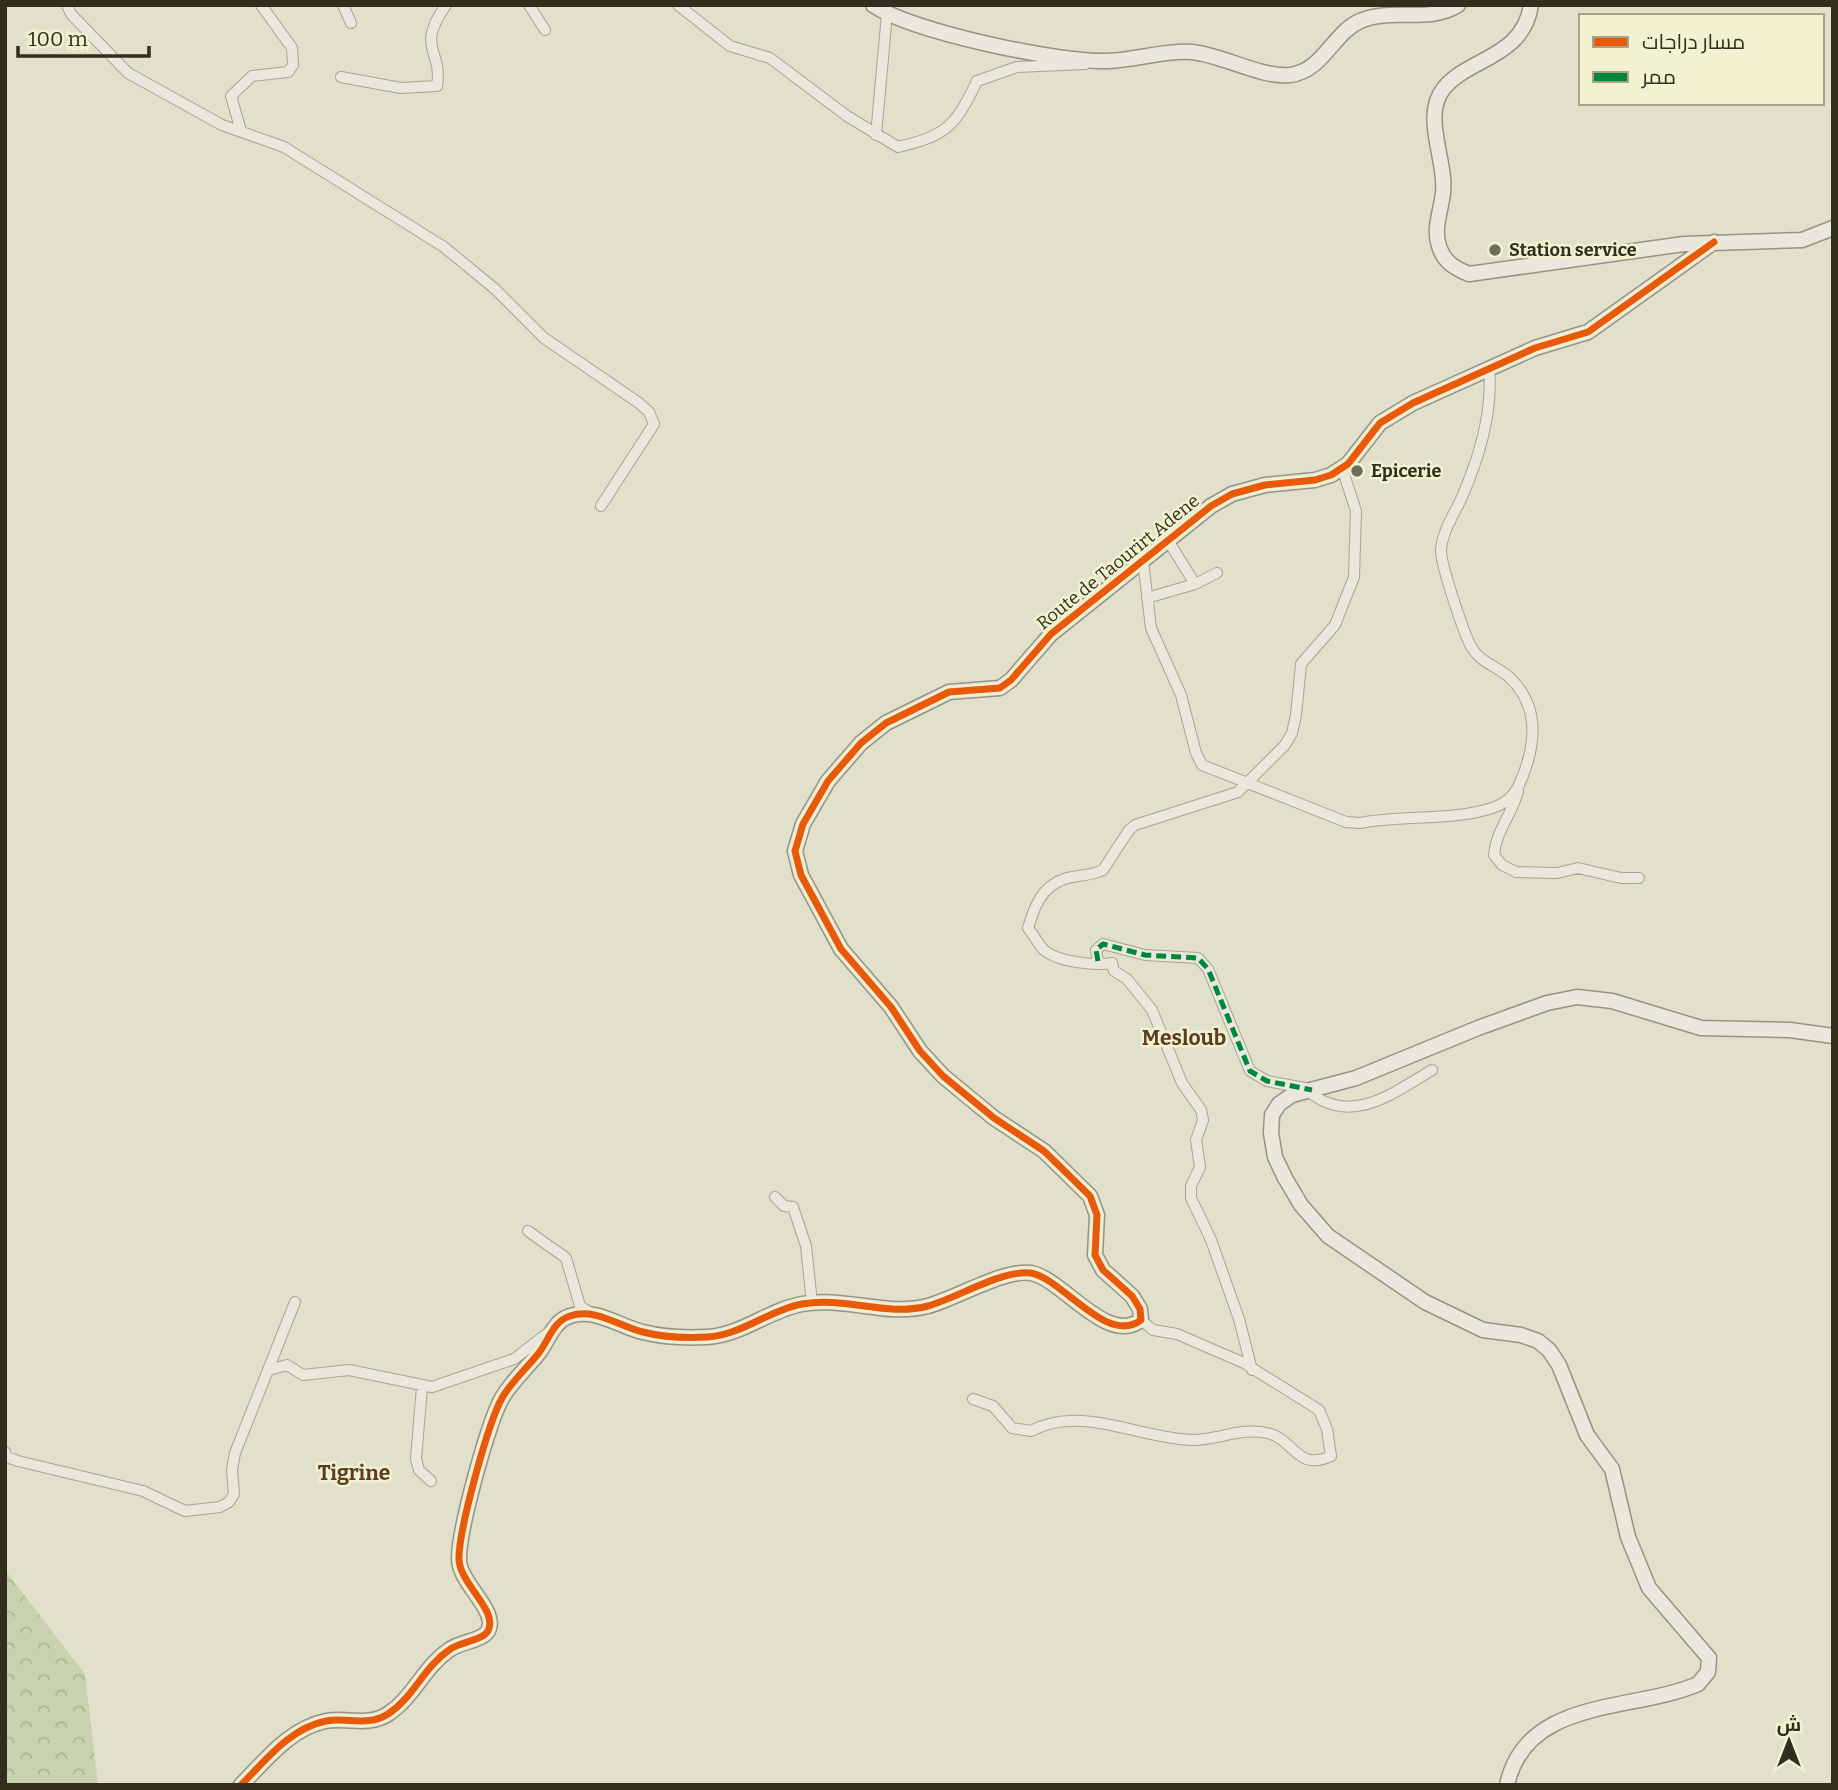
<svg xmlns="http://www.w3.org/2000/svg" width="1838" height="1790" font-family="Bitter,Cairo,serif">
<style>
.forest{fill:url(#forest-crowns)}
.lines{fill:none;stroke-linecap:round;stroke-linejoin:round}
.street-casing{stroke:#a6a494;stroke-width:12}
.secondary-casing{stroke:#969384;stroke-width:17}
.street{stroke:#eae8dc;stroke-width:10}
.secondary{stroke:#eae8dc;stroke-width:14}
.quiet{stroke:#00873e;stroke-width:5;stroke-dasharray:10 5;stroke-linecap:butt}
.cycleway-casing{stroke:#f2f1d0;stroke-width:11}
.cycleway{stroke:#e8590c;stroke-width:7}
.poi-dot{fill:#706c5b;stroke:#f2f1d0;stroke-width:2.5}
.labels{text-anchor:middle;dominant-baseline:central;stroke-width:5;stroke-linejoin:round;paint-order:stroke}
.poi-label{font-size:18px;font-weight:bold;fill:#332d1e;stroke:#f2f1d0;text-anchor:start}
.street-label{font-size:18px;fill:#332d1e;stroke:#f2f1d0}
.quarter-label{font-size:21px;font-weight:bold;fill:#5c3c20;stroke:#f2f1d0}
</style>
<defs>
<pattern id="forest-crowns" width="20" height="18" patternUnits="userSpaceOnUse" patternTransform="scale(1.75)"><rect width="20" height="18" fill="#c9d2ae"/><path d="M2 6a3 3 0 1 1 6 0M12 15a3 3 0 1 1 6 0" fill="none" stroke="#adb595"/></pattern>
</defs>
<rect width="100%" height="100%" fill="#e1e0cb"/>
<path class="forest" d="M5 1570 85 1674 98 1785H5Z"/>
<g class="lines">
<defs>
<path id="street" d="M67 5 71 14 128 73 222 125 284 147 444 247 495 289 544 338 639 403 649 412 654 424 601 506
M343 5 351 23
M529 5 545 30
M678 5 730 46 770 58 847 116 898 147C947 136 956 125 977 81L1017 67 1085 64
M341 77 401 88 437 86C443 49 415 49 446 5
M241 131 231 96 252 76 288 72 293 65 292 48 261 5
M876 135 887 14
M1169 542 1195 584 1217 573
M1143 561 1151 628 1181 695 1196 753 1202 765 1346 822 1360 823C1402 815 1453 821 1492 808 1512 802 1519 788 1525 770 1537 736 1537 703 1509 677 1497 666 1481 663 1472 648 1464 635 1441 565 1441 551 1442 531 1454 515 1462 497 1479 458 1493 410 1489 368
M1147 598 1195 584
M1518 791C1512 815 1496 830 1494 855L1502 865 1516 872 1557 873 1578 868 1621 878H1639
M1098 961 1096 950 1103 944 1145 955 1198 958 1208 969 1250 1071 1267 1081 1310 1089
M1308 1091C1351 1127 1393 1093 1432 1070
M775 1197 784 1206 793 1207 806 1246 812 1303
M528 1231 566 1258 580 1306 592 1314
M269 1370 287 1365 303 1375 349 1370 432 1387 514 1359 549 1332
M1252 1370 1239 1319 1211 1240 1191 1198V1186L1200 1167 1196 1140 1203 1120 1201 1110 1182 1083 1152 1010 1127 979 1114 971 1112 963C1095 966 1058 962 1044 950 1038 944 1034 935 1028 928 1034 908 1041 887 1064 879 1077 875 1091 876 1103 870L1129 830 1135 825 1238 792 1285 745 1292 733 1296 715 1301 664 1335 625 1354 577 1356 511 1342 468
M422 1387 416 1459 419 1470 431 1481
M973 1399 993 1406 1012 1428 1031 1431C1081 1404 1141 1439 1193 1440 1219 1440 1241 1427 1267 1433 1295 1439 1296 1472 1331 1456L1327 1429 1319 1410 1244 1363 1177 1334 1153 1330 1141 1320
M5 1452 7 1457 18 1461 143 1491 185 1511 220 1507 229 1502 234 1494 232 1470 235 1453 295 1302"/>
<path id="secondary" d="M873 5C912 32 1060 63 1108 61 1136 60 1165 50 1192 52 1223 55 1261 78 1290 75 1323 71 1333 33 1360 21 1392 7 1427 24 1458 5
M1531 5C1523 58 1468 58 1444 88 1421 116 1447 161 1443 193 1441 211 1433 229 1439 246 1444 262 1454 268 1469 274L1684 244 1802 240 1833 228
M241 1785C265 1761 290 1728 326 1721 347 1717 368 1727 388 1714 413 1698 424 1667 449 1650 459 1642 482 1641 488 1631 499 1610 458 1583 459 1558 459 1529 488 1423 502 1398 512 1381 526 1369 538 1354 548 1342 553 1321 570 1316 595 1307 620 1327 643 1332 662 1337 687 1338 707 1337 742 1335 769 1310 802 1304 845 1296 886 1317 928 1306 957 1298 1004 1269 1031 1273 1063 1279 1107 1346 1141 1320L1140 1309 1132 1296 1103 1270 1095 1255 1097 1215 1090 1196 1044 1151 994 1118 943 1076 920 1051 891 1007 841 949 801 875 795 851 803 824 828 781 861 743 886 723 949 692 1000 688 1011 680 1051 634 1211 506 1232 494 1265 485 1315 480 1331 475 1348 464 1380 423 1413 403 1535 348 1588 332 1714 242
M1507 1785C1526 1697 1633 1712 1698 1684L1708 1672 1709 1658 1649 1588 1628 1537 1612 1469 1587 1435 1559 1365 1549 1350 1538 1341 1521 1335 1483 1330 1425 1302 1328 1236 1301 1205 1285 1178 1275 1157 1271 1133 1272 1115 1279 1104 1292 1095 1356 1078 1478 1028 1547 1003 1577 997 1612 1001 1701 1028 1790 1030 1833 1036"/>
</defs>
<use href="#street" class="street-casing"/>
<use href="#secondary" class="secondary-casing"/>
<use href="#street" class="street"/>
<use href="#secondary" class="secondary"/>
<path class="quiet" d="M1098 961 1096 950 1103 944 1145 955 1198 958 1208 969 1250 1071 1267 1081 1312 1090"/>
<defs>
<path id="cycleway" d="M241 1785C265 1761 290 1728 326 1721 347 1717 368 1727 388 1714 413 1698 424 1667 449 1650 459 1642 482 1641 488 1631 499 1610 458 1583 459 1558 459 1529 488 1423 502 1398 512 1381 526 1369 538 1354 548 1342 553 1321 570 1316 595 1307 620 1327 643 1332 662 1337 687 1338 707 1337 742 1335 769 1310 802 1304 845 1296 886 1317 928 1306 957 1298 1004 1269 1031 1273 1063 1279 1107 1346 1141 1320L1140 1309 1132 1296 1103 1270 1095 1255 1097 1215 1090 1196 1044 1151 994 1118 943 1076 920 1051 891 1007 841 949 801 875 795 851 803 824 828 781 861 743 886 723 949 692 1000 688 1011 680 1051 634 1211 506 1232 494 1265 485 1315 480 1331 475 1348 464 1380 423 1413 403 1535 348 1588 332 1714 242"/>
</defs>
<use href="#cycleway" class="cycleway-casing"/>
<use href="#cycleway" class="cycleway"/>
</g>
<g class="poi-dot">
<circle cx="1495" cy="250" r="7"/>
<circle cx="1357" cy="471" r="7"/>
</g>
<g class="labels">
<g class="poi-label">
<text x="1509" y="250">Station service</text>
<text x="1371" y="471">Epicerie</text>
</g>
<g class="street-label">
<text transform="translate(1118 562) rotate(-39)">Route de Taourirt Adene</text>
</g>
<g class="quarter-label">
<text x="1184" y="1038">Mesloub</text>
<text x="354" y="1473">Tigrine</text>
</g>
</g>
<rect width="1838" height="1790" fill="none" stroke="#332d1e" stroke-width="14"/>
<rect x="1579" y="14" width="245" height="91" fill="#f2f1d0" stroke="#a6a389" stroke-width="2"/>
<rect x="1593" y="37" width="35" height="10" fill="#e8590c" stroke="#a6a389" stroke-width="2"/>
<text x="1642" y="49" font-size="21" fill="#332d1e">مسار دراجات</text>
<rect x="1593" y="72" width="35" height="10" fill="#00873e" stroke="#a6a389" stroke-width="2"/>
<text x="1642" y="84" font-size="21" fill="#332d1e">ممر</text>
<g transform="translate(1789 1741)" stroke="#f2f1d0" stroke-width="5" paint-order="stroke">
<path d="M0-5L12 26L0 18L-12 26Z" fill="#332d1e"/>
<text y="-10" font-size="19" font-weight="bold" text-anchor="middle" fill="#332d1e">ش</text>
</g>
<path d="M18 46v10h131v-10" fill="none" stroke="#332d1e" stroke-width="3.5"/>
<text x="28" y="46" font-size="21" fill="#332d1e" stroke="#f2f1d0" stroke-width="5" paint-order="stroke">100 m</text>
</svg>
